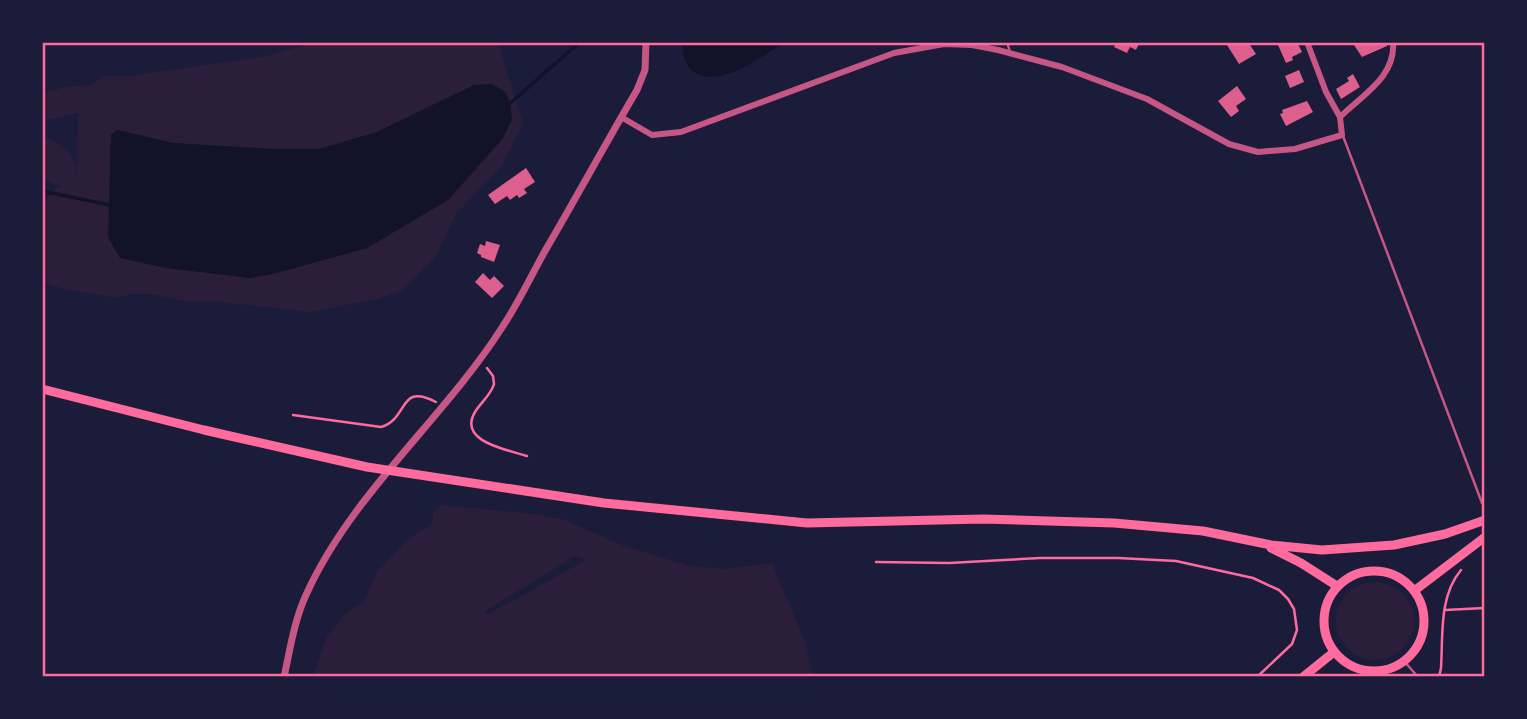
<svg xmlns="http://www.w3.org/2000/svg" width="1527" height="719" font-family="Mulish,sans-serif">
<style>
.green{fill:#2a1e3b;fill-rule:evenodd}
.water{fill:#12122b}
.lines{fill:none;stroke-linecap:round;stroke-linejoin:round}
.stream{stroke:#12122b;stroke-width:3.5}
.building{fill:#dd5f8e}
.path{stroke:#ff6b9d;stroke-width:2.5}
.service{stroke:#c65784;stroke-width:2.5}
.minor{stroke:#c65784;stroke-width:6}
.tertiary{stroke:#c65784;stroke-width:7}
.primary{stroke:#ff6b9d;stroke-width:9}
.neatline{fill:none;stroke:#ff6b9d;stroke-width:2.5}
</style>
<rect width="100%" height="100%" fill="#1b1b3a"/>
<path class="green" d="M315 42H503L499 46 523 123 502 166 456 214 436 256 402 291 377 299 310 312 210 301H185L149 294H130L117 298 67 290 42 282V204L57 187H63L42 180V137C56 140 74 153 76 168 76 172 74 176 74 179L77 169 78 113 42 121V93L65 87 85 85 86 87 106 76H130L266 56ZM474 85 503 138 448 200 309 264 250 278 210 272 117 130 173 143 275 149H319L377 132Z
M441 505 534 514 562 519 624 546 687 565 722 569 772 563 805 642 813 677H313L327 636 348 611 363 603 377 572 405 542 433 522V512ZM575 556 586 560 492 612 487 613 485 611Z
M1336 621a39 39 0 1 1 78 0a39 39 0 1 1-78 0Z"/>
<path class="water" d="M682 42H785C762 56 708 98 687 64 683 58 683 49 682 42Z
M491 84 505 91 510 103 512 119 503 138 448 200 367 248 273 274 250 278 166 268 120 258 108 237 111 134 117 130 173 143 275 149H319L377 132 474 85Z"/>
<g class="lines">
<path class="stream" d="M508 105 580 42
M42 191 110 205"/>
</g>
<path class="building" d="M1116 42H1140L1136 50 1130 47 1127 53 1114 47Z
M1233 42H1248L1256 54 1239 64 1227 45Z
M1284 42H1297L1302 52 1292 57 1293 60 1286 63 1278 45Z
M1352 42H1386L1387 46 1362 57Z
M1299 70 1304 82 1290 88 1285 76Z
M1353 74 1360 87 1341 99 1336 89 1349 81 1347 78Z
M1237 86 1246 99 1236 106 1239 111 1231 117 1218 101Z
M1307 101 1313 112 1286 126 1280 114 1283 113 1282 110Z
M526 168 535 182 524 189 527 193 519 198 517 195 510 200 507 196 495 204 488 195Z
M486 241 500 245 494 262 481 257V255L477 253 480 244 485 246Z
M483 273 490 280 494 276 504 286 492 298 475 282Z"/>
<g class="lines">
<path class="path" d="M487 368 493 376 494 384C491 395 481 402 475 412 457 442 509 450 527 456
M293 415 381 427C409 419 398 382 436 402
M876 562 949 563 1040 558H1118L1176 561 1253 578 1279 590 1288 599 1294 609 1297 630 1292 644 1257 677
M1445 610 1485 608
M1439 677 1441 668C1443 635 1439 596 1461 570"/>
<path class="service" d="M1007 42 1010 52
M1343 136 1482 503
M1404 661 1418 677"/>
<path class="minor" d="M621 117 652 135 681 132 894 53 944 44 972 45 998 50 1062 67 1147 99 1229 144 1258 152 1295 149 1342 135 1340 117 1326 92 1307 42
M1340 117C1362 95 1396 77 1393 42"/>
<path class="tertiary" d="M284 677C290 650 294 621 306 595 352 493 444 419 503 326 519 302 531 276 545 251 576 198 606 143 637 90L645 70 646 42"/>
<path class="primary" d="M42 389 204 430 367 467 604 503 807 523 983 519 1114 523 1203 531 1271 545 1322 550 1394 545 1445 534 1485 520
M1271 548 1301 563 1337 586
M1324 621a50 50 0 1 1 100 0a50 50 0 1 1-100 0Z
M1414 591 1485 537
M1303 677 1334 652"/>
</g>
<rect width="1527" height="719" fill="none" stroke="#1b1b3a" stroke-width="88"/>
<rect x="44" y="44" width="1439" height="631" class="neatline"/>
</svg>
